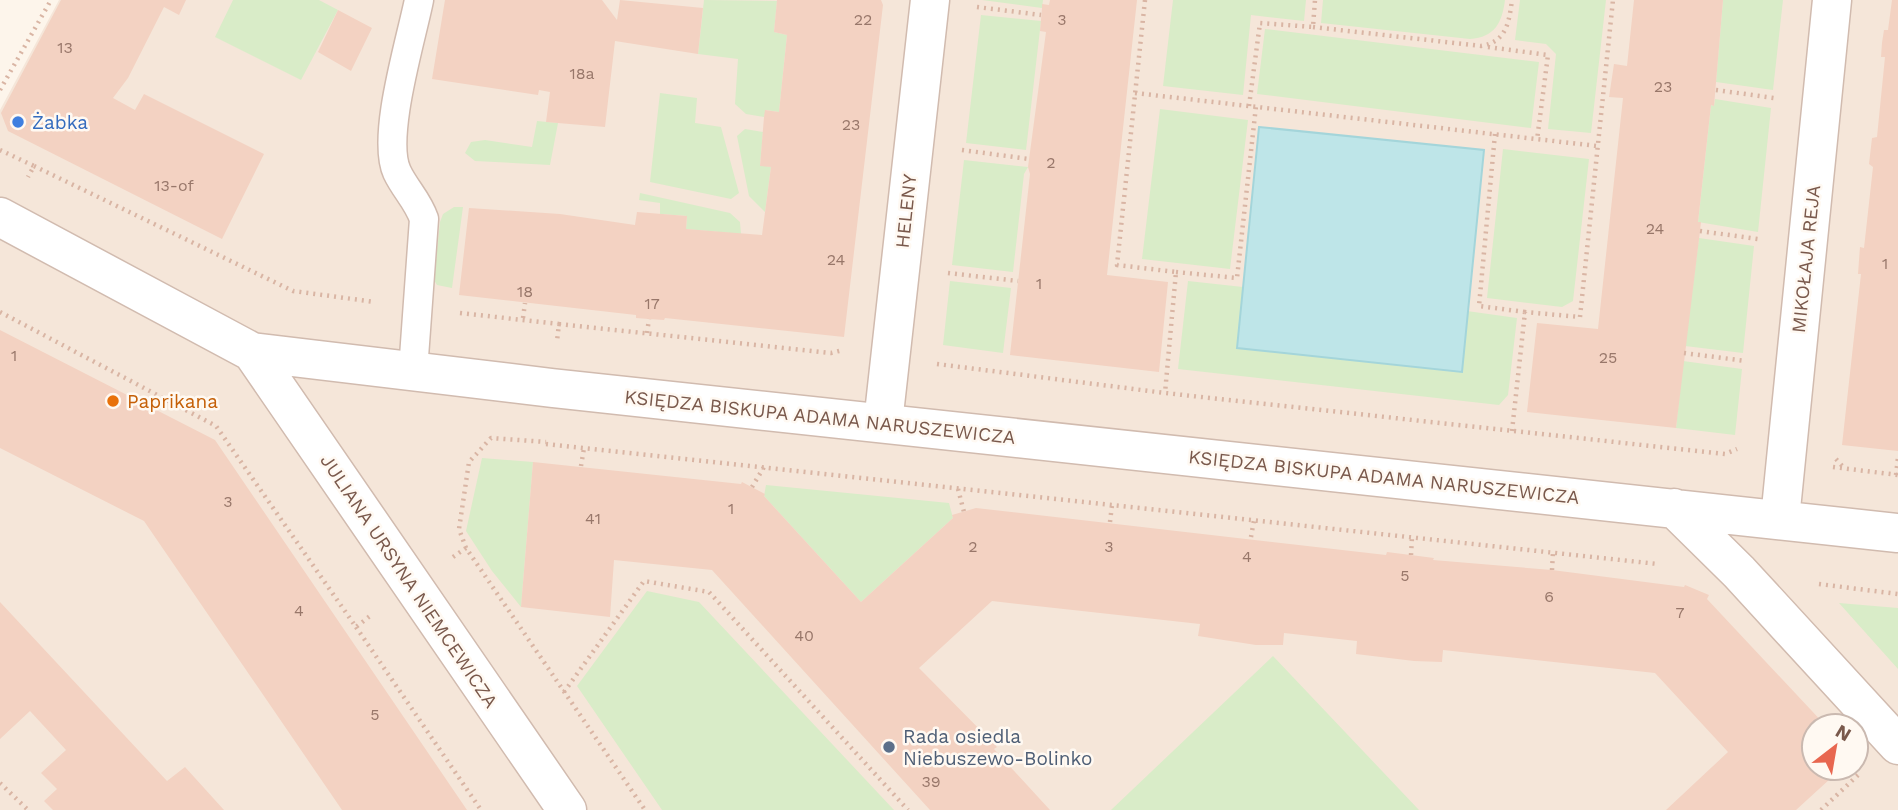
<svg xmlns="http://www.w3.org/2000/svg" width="1898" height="810" font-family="'Work Sans',sans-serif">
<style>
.residential{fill:#f5e6d9;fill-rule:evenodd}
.green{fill:#d9ecc8}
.water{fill:#bee5e8;stroke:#a4d5da;stroke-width:2}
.building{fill:#f3d2c2}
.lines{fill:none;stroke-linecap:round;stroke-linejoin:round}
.lane-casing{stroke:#d1bbaf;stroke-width:31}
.street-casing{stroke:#d1bbaf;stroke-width:41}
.path{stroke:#d9b5a4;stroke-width:4.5;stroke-dasharray:2 5;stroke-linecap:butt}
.lane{stroke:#fff;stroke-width:28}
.street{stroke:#fff;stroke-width:38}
.shop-dot{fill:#3f7fe0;stroke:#fff9f2;stroke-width:2.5}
.food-dot{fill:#e8710a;stroke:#fff9f2;stroke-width:2.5}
.service-dot{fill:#5c6f8a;stroke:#fff9f2;stroke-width:2.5}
.labels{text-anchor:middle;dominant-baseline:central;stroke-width:5;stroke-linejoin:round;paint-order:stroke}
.number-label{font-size:16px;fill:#98776a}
.shop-label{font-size:19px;fill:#366cbe;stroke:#fff9f2;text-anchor:start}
.street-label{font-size:19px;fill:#7a594c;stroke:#fff9f2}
.food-label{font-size:19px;fill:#c56008;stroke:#fff9f2;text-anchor:start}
.service-label{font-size:19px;fill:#4e5e75;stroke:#fff9f2;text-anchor:start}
</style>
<rect width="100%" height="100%" fill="#fdf5eb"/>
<path class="residential" d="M59 0H1898V810H0V110ZM1814 726H1856V768H1814Z"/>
<path class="green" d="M233 0H319L338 10 301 80 215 37Z
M704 0 777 1 774 32 787 35 779 112 766 110 764 117 746 114 735 104 738 59 698 54Z
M982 0H1043L1042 8Z
M1173 0H1306L1304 21 1251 15 1243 95 1163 86Z
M1323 0H1505C1502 23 1495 37 1470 39L1321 23Z
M1520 0H1606L1591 133 1548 129 1556 54 1546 44 1515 40Z
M1723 0H1783L1773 90 1716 82Z
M981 15 1041 21 1026 150 966 143Z
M1265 29 1539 62 1531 128 1257 94Z
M660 93 697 98 695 123 721 127 739 193 731 199 650 182Z
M1715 99 1771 108 1758 232 1698 222 1711 105 1714 106Z
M1160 109 1248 120 1230 269 1142 259Z
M537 121 558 123 550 165 475 161 465 153 471 142 485 140 532 147Z
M745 129 763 132 760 165 771 167 765 212 749 196 737 136Z
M1503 149 1589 159 1573 301 1562 307 1487 298Z
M964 160 1028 167 1024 174 1013 272 952 265Z
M640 193 730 213 740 222 741 234 686 229 687 216 660 214V203L639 200Z
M454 207H463L452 288 437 285 434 280 440 222 443 214Z
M1699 238 1754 246 1743 353 1685 346Z
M950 281 1011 288 1003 353 943 345Z
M1188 281 1243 287 1238 348 1462 371 1467 311 1517 318 1508 395 1499 405 1178 369Z
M1683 361 1742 369 1735 435 1676 428Z
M482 458 533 462 521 607 492 571 466 531Z
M766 485 949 503 953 518 861 602 764 496Z
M647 591 699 602 894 810H662L577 686Z
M1839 603 1898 608V669Z
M1273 656 1419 810H1111Z"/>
<path class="water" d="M1259 127 1484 150 1462 372 1237 348Z"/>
<path class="building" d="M61 0H186L179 15 164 7 128 78 113 98 135 110 144 94 264 154 222 239 8 131 1 113Z
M445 0H602L617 20 620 0 703 8 698 54 615 41 605 127 546 122 550 92 539 90 538 95 432 79Z
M777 0H881L883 5 844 337 665 318 664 320 649 319 636 318V315L459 295 469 208 560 214 635 225 637 212 687 216 686 229 762 235 771 167 760 166 764 117 765 110 779 112 787 35 774 32Z
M1050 0H1137L1107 275 1168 282 1159 372 1010 355 1030 174 1028 167 1046 32 1040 31 1042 8V4L1049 5Z
M1634 0H1723L1714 106 1711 105 1698 222H1701L1700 231 1676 428 1527 412 1537 323 1598 329 1623 98 1609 97 1614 64 1627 66Z
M1892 0H1898V451L1842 445 1861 274H1858L1860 247 1864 248 1873 167 1869 164 1872 138 1877 137 1885 57H1881L1882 43 1884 30H1888Z
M338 10 372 28 351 71 318 52Z
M0 330 215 440 467 810H342L144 521 0 448Z
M533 462 741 484 742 482 765 494 764 496 861 602 953 518 952 515 976 508 1386 555 1387 552 1434 558 1433 560 1552 570 1684 587 1685 585 1709 595 1707 599 1826 726H1814V768H1842L1796 810H1666L1728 752 1655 673 1443 650 1442 662 1414 661 1356 654 1357 641 1284 633 1283 645H1256L1198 636 1200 624 992 601 919 668 997 747 994 749 1050 810H930L712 570 614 560 610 617 521 607Z
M0 602 167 781 185 767 224 810H53L44 801 57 789 41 773 66 750 30 711 0 739Z"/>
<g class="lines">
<defs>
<path id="lane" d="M413 371 424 219C418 201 405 189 397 172 381 137 411 40 419 0"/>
<path id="street" d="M0 217 252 352 552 388 1898 533
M252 352 567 810
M883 423 930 0
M1674 508 1739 572 1898 745
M1780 519 1832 0"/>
</defs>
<use href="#lane" class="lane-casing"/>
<use href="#street" class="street-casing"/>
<path class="path" d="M1145 0 1117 265 1176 272 1165 393
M977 7 1041 15
M1313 27 1481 46C1506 42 1509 23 1512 0
M1488 47 1548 55 1537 140
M0 90 51 0
M1716 90 1774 98
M1135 93 1597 146
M1249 106 1260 23 1313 27 1315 0
M1495 134 1479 306 1525 312
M0 150 34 166 28 177
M962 150 1029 159
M34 166 293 291 375 302
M1700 231 1758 239
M1176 272 1237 278 1256 106
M948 273 1018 281
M0 312 216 426 356 627 370 616
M460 313 559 324 557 341
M523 318 525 303
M559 324 831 353 843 350
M647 333 649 319
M1684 353 1746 361
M937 364 1165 393 1725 454 1737 449
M1512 431 1525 312 1580 317 1613 0
M546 444 1658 564
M1836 459 1845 469
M581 466 584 448
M1833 467 1898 475
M1896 475 1898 457
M752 487 764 467
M958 489 964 512
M1110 522 1112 505
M1251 537 1254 520
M466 548 459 529 469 462 491 438 546 442
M1411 555 1412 537
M453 557 466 548 645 810
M1552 570 1553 552
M1819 584 1898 594
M356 627 481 810
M564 692 644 581 709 592 908 810
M0 783 28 810
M1821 810 1858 775"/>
<use href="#lane" class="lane"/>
<use href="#street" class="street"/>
</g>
<circle class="shop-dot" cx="18" cy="122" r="7"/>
<circle class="food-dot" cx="113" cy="401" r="7"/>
<circle class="service-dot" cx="889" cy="747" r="7"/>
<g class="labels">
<g class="number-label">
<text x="863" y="19">22</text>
<text x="1062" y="19">3</text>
<text x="65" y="47">13</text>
<text x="582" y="73">18a</text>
<text x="1663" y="86">23</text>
<text x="851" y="124">23</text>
<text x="1051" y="162">2</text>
<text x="174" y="185">13-of</text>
<text x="1655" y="228">24</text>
<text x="836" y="259">24</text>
<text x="1885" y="263">1</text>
<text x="1039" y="283">1</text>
<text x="525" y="291">18</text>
<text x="652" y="303">17</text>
<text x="14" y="355">1</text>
<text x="1608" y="357">25</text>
<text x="228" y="501">3</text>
<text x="731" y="508">1</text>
<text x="593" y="518">41</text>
<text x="973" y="546">2</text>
<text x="1109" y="546">3</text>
<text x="1247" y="556">4</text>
<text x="1405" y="575">5</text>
<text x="1549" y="596">6</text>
<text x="299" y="610">4</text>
<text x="1680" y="612">7</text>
<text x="804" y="635">40</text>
<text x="375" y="714">5</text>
<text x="931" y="781">39</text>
</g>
<g class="shop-label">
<text x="32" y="122">Żabka</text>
</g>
<g class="street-label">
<text transform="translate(906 211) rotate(-84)">HELENY</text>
<text transform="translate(1806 259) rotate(-84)">MIKOŁAJA REJA</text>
<text transform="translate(820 417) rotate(6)">KSIĘDZA BISKUPA ADAMA NARUSZEWICZA</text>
<text transform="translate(1384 477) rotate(6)">KSIĘDZA BISKUPA ADAMA NARUSZEWICZA</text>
<text transform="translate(409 581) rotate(56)">JULIANA URSYNA NIEMCEWICZA</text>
</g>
<g class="food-label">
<text x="127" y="401">Paprikana</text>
</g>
<g class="service-label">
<text x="903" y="736">Rada osiedla<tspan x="903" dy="22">Niebuszewo-Bolinko</tspan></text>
</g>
</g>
<g transform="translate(1835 747) rotate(31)"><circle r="33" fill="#fff9f2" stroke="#cab9b0" stroke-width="2"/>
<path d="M0-5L12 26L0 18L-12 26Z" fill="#e86750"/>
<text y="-10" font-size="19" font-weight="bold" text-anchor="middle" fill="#7a594c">N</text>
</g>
</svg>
